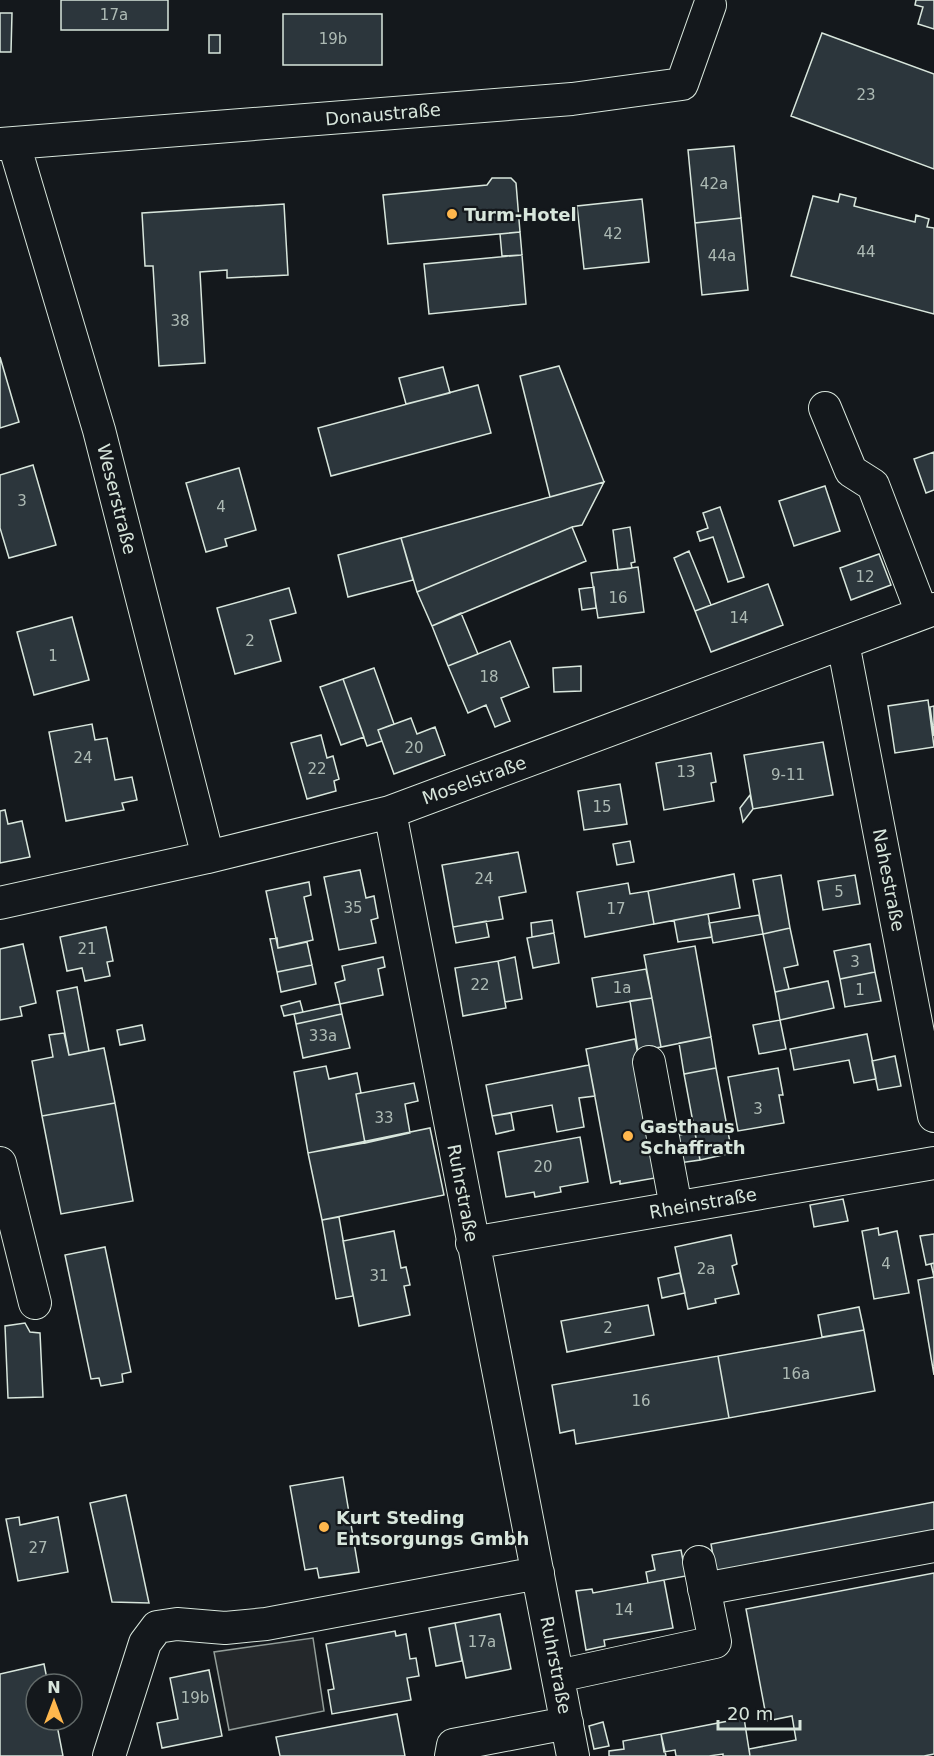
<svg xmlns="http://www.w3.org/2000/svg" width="934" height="1756" font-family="'DejaVu Sans',sans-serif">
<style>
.parking{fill:#24282b;stroke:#939e99;stroke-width:1.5}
.building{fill:#2c363c;stroke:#d8e6dc;stroke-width:1.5}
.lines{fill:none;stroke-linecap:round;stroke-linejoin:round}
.minor-casing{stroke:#d8e6dc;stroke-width:34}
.minor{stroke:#14181c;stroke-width:32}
.poi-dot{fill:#ffb74d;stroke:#14181c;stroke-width:2}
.labels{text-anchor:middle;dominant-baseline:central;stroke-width:4.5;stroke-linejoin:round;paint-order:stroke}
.number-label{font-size:15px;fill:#adbab4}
.street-label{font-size:18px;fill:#d8e6dc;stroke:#14181c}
.poi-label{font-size:18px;font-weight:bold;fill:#d8e6dc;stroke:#14181c;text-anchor:start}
</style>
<rect width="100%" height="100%" fill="#14181c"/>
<path class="parking" d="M313 1638 324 1711 229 1730 214 1652Z"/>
<path class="building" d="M61 0H168V30H61Z
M916 0H934V29L918 24 923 7 915 5Z
M0 13H12L11 52H0Z
M283 14H382V65H283Z
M822 33 934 74V169L791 116Z
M209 35H220V53H209Z
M734 146 741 218 695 223 688 150Z
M492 178H511L516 183 520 232 388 244 383 195 487 185Z
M840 194 856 198 854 206 915 222 916 215 929 219 927 227 934 228V314L791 276 813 196 838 202Z
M642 199 649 262 584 269 577 206Z
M284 204 288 275 227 278V270L200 272 205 363 159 366 153 266H145L142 213Z
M741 218 748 290 702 295 695 223Z
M520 232 522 255 502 256 500 234Z
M522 255 526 304 429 314 424 264Z
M0 357 19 422 0 428Z
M559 366 604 482 550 497 520 376Z
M443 367 450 393 406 404 399 378Z
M478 385 491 433 331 476 318 428Z
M934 452V490L926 493 914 459Z
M33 465 56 545 9 558 0 528V475Z
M239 468 256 530 225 539 227 546 206 552 186 483Z
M604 482 582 525 572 527 417 592 401 538Z
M825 486 840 531 794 546 779 501Z
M720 507 744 577 728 582 713 537 700 541 697 532 708 528 703 513Z
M572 527 586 561 432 626 417 592Z
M630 527 635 562 631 563 632 568 618 570 613 530Z
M401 538 413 580 348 597 338 555Z
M689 551 711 605 695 611 674 558Z
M879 554 891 585 851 600 840 568Z
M638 567 644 612 598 618 591 573Z
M768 584 783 625 711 652 695 611Z
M594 587 596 608 582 610 579 589Z
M289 588 296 613 270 620 281 661 235 674 217 608Z
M461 613 478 654 448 666 432 626Z
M72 617 89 680 34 695 17 632Z
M510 641 529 687 501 698 510 721 495 727 486 705 468 713 448 666Z
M581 666V691L554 692 553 668Z
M374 668 394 724 378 730 382 741 367 746 343 679Z
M343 679 364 737 341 745 320 687Z
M928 700 934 747 895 753 888 706Z
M934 706V736L930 707Z
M411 718 417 734 435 727 445 755 394 774 378 730Z
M92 724 95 740 107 738 115 780 132 777 137 800 122 803 124 810 66 821 49 732Z
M321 735 327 758 333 756 339 779 334 781 336 791 307 799 291 743Z
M823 742 833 795 753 809 744 755Z
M711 753 716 782 711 783 714 801 664 810 656 763Z
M620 784 627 824 584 830 578 791Z
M750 795 753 809 743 822 740 808Z
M5 810 8 824 22 821 30 857 0 863V811Z
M630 841 634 862 617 865 613 844Z
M518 852 526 892 499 897 503 919 453 927 442 865Z
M360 870 366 898 374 896 378 918 371 920 376 943 339 950 324 877Z
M734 874 740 908 654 924 648 891Z
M781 875 790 928 763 934 753 880Z
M855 875 860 904 823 910 818 881Z
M309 882 311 895 304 897 313 940 278 948 266 891Z
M628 883 630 894 648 891 654 924 585 937 577 892Z
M708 914 712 937 678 942 674 920Z
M759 915 763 934 713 943 709 923Z
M552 920 554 933 532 937 531 923Z
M486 921 489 937 456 943 453 927Z
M106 927 113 961 107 962 110 976 85 981 82 968 67 971 60 937Z
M790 928 798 965 784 968 789 989 775 992 763 934Z
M554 933 559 963 533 968 527 938Z
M277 938 278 948 307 942 312 965 277 972 270 939Z
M23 944 36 1003 20 1007 22 1016 0 1020V949Z
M870 944 875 972 840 979 834 951Z
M695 946 711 1037 661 1047 644 955Z
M383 957 385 967 378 969 383 995 340 1004 335 983 345 980 342 966Z
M515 957 522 999 505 1002 498 961Z
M498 961 506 1008 463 1016 455 968Z
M312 965 316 984 281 992 277 972Z
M646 969 652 998 597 1007 592 978Z
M875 972 881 1001 845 1007 840 979Z
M828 981 834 1008 780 1020 775 992Z
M77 987 89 1051 69 1055 57 991Z
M652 998 661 1047 638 1051 630 1001Z
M300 1001 303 1012 284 1016 281 1006Z
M340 1004 342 1014 296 1024 294 1014Z
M342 1014 350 1048 303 1058 296 1024Z
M780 1020 786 1049 759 1054 753 1025Z
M142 1025 145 1040 120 1045 117 1030Z
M64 1033 69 1055 104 1048 115 1103 42 1116 32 1061 53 1057 49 1035Z
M867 1034 876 1079 854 1083 849 1060 794 1070 790 1049Z
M711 1037 716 1068 684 1074 679 1043Z
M635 1039 661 1177 620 1184V1181L611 1183 586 1049Z
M895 1056 901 1086 878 1090 872 1061Z
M589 1065 595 1096 579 1098 584 1127 557 1132 552 1105 492 1116 486 1085Z
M326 1066 329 1079 357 1073 361 1093 356 1094 365 1143 308 1153 294 1072Z
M716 1068 732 1153 700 1160 684 1074Z
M778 1068 783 1095H779L784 1123 738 1131 728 1077Z
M414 1083 418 1101 405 1104 410 1133 365 1143 356 1094Z
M115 1103 133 1201 61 1214 42 1116Z
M511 1113 514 1130 496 1134 492 1116Z
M430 1128 444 1195 322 1220 308 1153Z
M695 1132 700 1160 679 1163 674 1136Z
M580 1137 588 1182 560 1187 561 1192 535 1197 534 1192 506 1197 498 1152Z
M843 1199 848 1221 814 1227 810 1205Z
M339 1217 353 1296 336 1299 322 1220Z
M878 1228 879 1235 897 1231 909 1293 874 1299 862 1231Z
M394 1231 401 1268 406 1267 410 1285 404 1286 410 1315 359 1326 343 1241Z
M934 1234V1263L926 1265 920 1236Z
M731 1235 737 1264 732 1266 739 1294 715 1299 716 1303 688 1309 675 1247Z
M105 1247 131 1372 122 1374 123 1382 101 1386 99 1378 91 1379 65 1255Z
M934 1263V1375L918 1280 934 1277 931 1264Z
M680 1273 685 1293 662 1298 658 1278Z
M648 1305 654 1335 567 1352 561 1321Z
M859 1307 864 1330 822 1337 818 1315Z
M25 1323 30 1332 40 1333 43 1397 8 1398 5 1326Z
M864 1330 875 1391 729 1418 718 1356Z
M718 1356 729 1418 576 1444 574 1430 560 1433 552 1385Z
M343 1477 359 1572 319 1578 317 1568 305 1570 290 1486Z
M126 1495 149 1603 112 1602 90 1503Z
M934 1502V1538L717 1579 711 1544Z
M19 1517 20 1525 58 1517 68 1572 18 1581 6 1519Z
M681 1550 686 1576 648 1583 646 1572 655 1570 652 1555Z
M934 1573V1754L924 1756H750L749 1749 796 1740 792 1716 767 1721 746 1609Z
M664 1580 673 1628 604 1640 605 1646 586 1650 576 1591 592 1589 593 1593Z
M500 1614 511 1669 466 1678 455 1623Z
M455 1623 462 1661 436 1666 429 1628Z
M395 1631 396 1636 406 1634 410 1659 416 1658 419 1676 407 1678 411 1700 332 1714 328 1690 334 1689 326 1644Z
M44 1664 48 1684H36V1720H56L63 1756H0V1674Z
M209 1670 222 1736 162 1748 157 1723 178 1719 170 1678Z
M397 1714 405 1756H280L276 1737Z
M744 1718 750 1756H723V1754L709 1756H676L675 1750 664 1752 661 1734Z
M603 1722 609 1746 594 1749 589 1726Z
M661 1734 666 1756H609V1751L624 1749 623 1741Z"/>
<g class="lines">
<defs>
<path id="minor" d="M0 144 572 99 682 84 710 5
M14 144 99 430 208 857
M825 408 851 471 873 485 922 613
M843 643 934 1116
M390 812 573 1756
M0 903 208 857 390 812 934 609
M649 1062 676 1207
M0 1163 35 1303
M472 1243 934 1163
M704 1589 934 1546
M558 1676 715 1642 699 1562
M109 1756 145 1643 157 1627 177 1624 225 1628 266 1624 538 1573
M451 1756 453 1745 567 1723"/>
</defs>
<use href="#minor" class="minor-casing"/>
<use href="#minor" class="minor"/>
</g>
<g class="poi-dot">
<circle cx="452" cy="214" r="6"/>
<circle cx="628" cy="1136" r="6"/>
<circle cx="324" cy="1527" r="6"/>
</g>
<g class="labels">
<g class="number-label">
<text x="114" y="15">17a</text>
<text x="333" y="39">19b</text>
<text x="866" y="95">23</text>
<text x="714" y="184">42a</text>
<text x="613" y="234">42</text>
<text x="866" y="252">44</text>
<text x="722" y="256">44a</text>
<text x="180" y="321">38</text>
<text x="22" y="501">3</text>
<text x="221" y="507">4</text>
<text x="865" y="577">12</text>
<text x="618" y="598">16</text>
<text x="739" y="618">14</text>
<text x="250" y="641">2</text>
<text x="53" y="656">1</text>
<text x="489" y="677">18</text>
<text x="414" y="748">20</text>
<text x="83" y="758">24</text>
<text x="317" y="769">22</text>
<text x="686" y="772">13</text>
<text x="788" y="775">9-11</text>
<text x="602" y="807">15</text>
<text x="484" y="879">24</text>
<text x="839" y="892">5</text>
<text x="353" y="908">35</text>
<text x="616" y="909">17</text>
<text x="87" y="949">21</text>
<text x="855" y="962">3</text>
<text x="480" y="985">22</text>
<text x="622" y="988">1a</text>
<text x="860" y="990">1</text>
<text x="323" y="1036">33a</text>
<text x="758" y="1109">3</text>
<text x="384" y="1118">33</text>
<text x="543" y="1167">20</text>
<text x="886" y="1264">4</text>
<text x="706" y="1269">2a</text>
<text x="379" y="1276">31</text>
<text x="608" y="1328">2</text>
<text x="796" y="1374">16a</text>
<text x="641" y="1401">16</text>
<text x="38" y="1548">27</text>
<text x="624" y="1610">14</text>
<text x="482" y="1642">17a</text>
<text x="195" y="1698">19b</text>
</g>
<g class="street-label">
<text transform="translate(383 114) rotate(-5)">Donaustraße</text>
<text transform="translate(117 499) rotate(76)">Weserstraße</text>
<text transform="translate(474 780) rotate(-20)">Moselstraße</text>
<text transform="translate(889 880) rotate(79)">Nahestraße</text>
<text transform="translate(463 1193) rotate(79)">Ruhrstraße</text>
<text transform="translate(703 1203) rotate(-10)">Rheinstraße</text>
<text transform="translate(556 1665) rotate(79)">Ruhrstraße</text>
</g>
<g class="poi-label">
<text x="464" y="214">Turm-Hotel</text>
<text x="640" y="1126">Gasthaus<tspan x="640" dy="21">Schaffrath</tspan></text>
<text x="336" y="1517">Kurt Steding<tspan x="336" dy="21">Entsorgungs Gmbh</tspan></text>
</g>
</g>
<g transform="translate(54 1702)"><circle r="28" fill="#14181c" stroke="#626a69" stroke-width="1.5"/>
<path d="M0-4.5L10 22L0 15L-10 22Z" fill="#ffb74d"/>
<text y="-9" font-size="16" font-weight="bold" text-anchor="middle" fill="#d8e6dc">N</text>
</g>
<path d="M718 1720v9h82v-9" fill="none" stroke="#d8e6dc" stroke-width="3"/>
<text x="727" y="1720" font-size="18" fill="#d8e6dc" stroke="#14181c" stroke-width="4.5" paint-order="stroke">20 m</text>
</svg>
